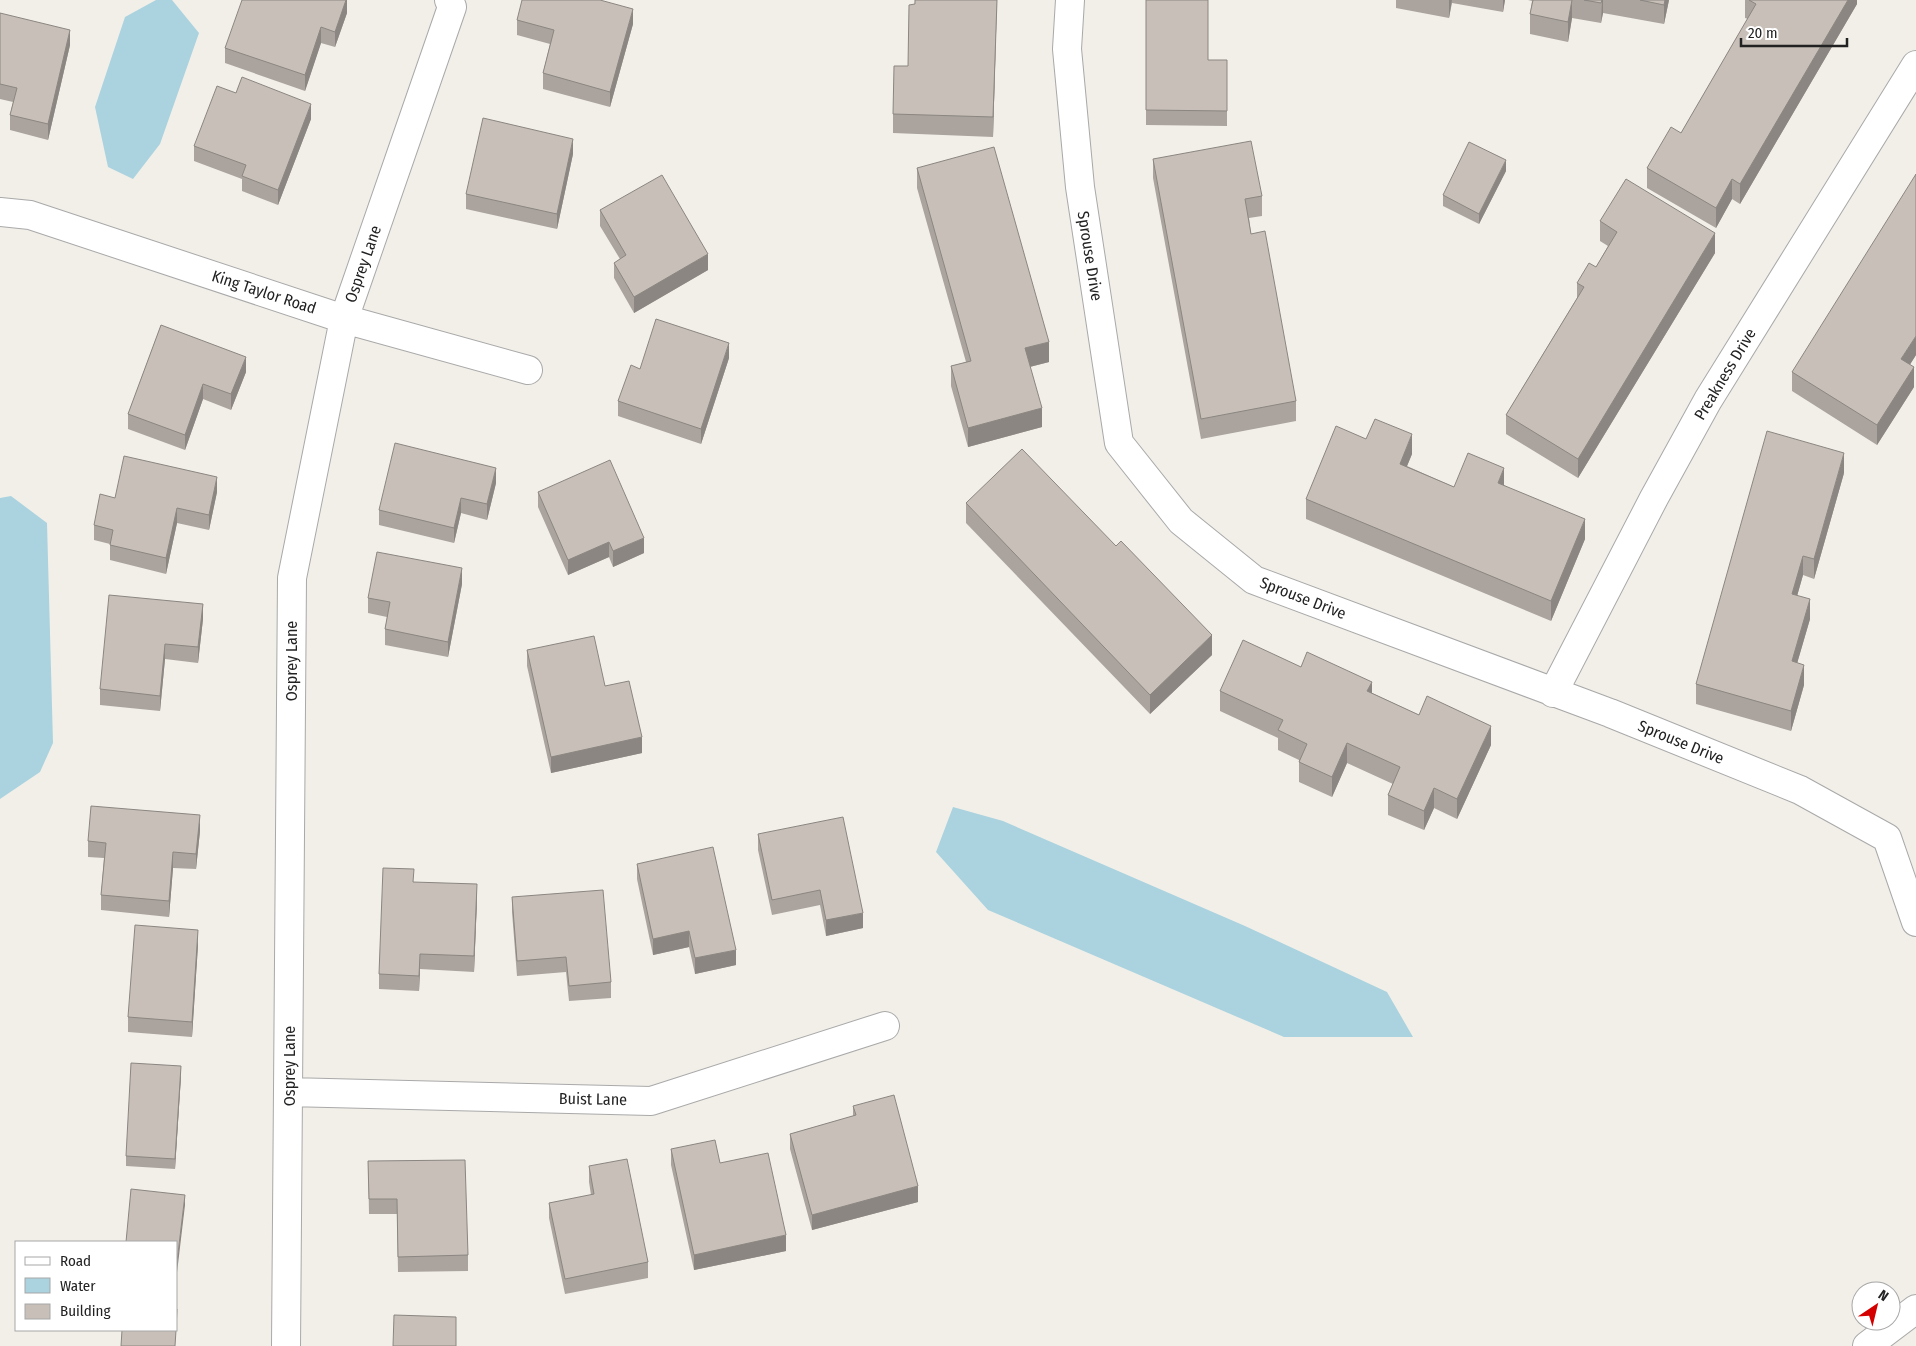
<svg xmlns="http://www.w3.org/2000/svg" width="1916" height="1346" font-family="'Fira Sans Condensed',sans-serif">
<style>
.water{fill:#aad3df}
.lines{fill:none;stroke-linecap:round;stroke-linejoin:round}
.minor-casing{stroke:#a9a9a9;stroke-width:30}
.minor{stroke:#fff;stroke-width:28}
.wall{fill:#aba49e}
.shaded-wall{fill:#8b8681}
.building{fill:#c7bfb8;stroke:#8b8681}
.labels{text-anchor:middle;dominant-baseline:central;stroke-width:4;stroke-linejoin:round;paint-order:stroke}
.street-label{font-size:16px;fill:#222;stroke:#fff}
</style>
<rect width="100%" height="100%" fill="#f2efe9"/>
<path class="water" d="M156 0H172L199 33 160 144 133 179 108 167 95 107 125 17Z
M11 496 47 523 53 743 40 772 0 799V498Z
M953 807 1003 821 1245 926 1387 992 1413 1037H1284L988 910 936 852Z"/>
<g class="lines">
<defs>
<path id="minor" d="M1070 0 1067 49 1080 187 1119 443 1181 521 1254 580 1610 713 1800 790 1887 838 1916 922
M0 212 30 215 344 319 528 370
M1553 693 1654 498 1708 400 1916 65
M288 1092 651 1101 885 1026
M286 1346 292 578 344 319 452 7 449 0
M1867 1346 1916 1309"/>
</defs>
<use href="#minor" class="minor-casing"/>
<use href="#minor" class="minor"/>
</g>
<path class="wall" d="M347 0V13L335 47 321 43 305 91 225 63V48Z
M915 0H997L993 137 893 133V114L908 66Z
M1146 0 1208 60H1227V126L1146 125Z
M1396 0H1505L1503 12 1452 3 1449 18 1396 8Z
M1528 0H1669L1664 24 1603 13 1601 23 1572 18 1568 42 1530 34V14L1532 1Z
M1745 0H1857V4L1740 204 1732 199 1716 228 1647 188V168L1681 133 1748 19 1745 18Z
M0 13 70 45 48 140 10 130V115L13 102 0 99Z
M517 20 633 24 610 107 543 89V73L550 44 517 35Z
M236 93 311 119 278 205 242 191V179L194 161V146Z
M573 154 557 229 466 209V194Z
M1153 159 1262 196V216L1249 218 1251 234 1296 401V421L1201 439 1153 178Z
M917 168 1049 362 1030 367 1042 427 968 447 951 386V366L966 362 917 188Z
M1506 171 1479 224 1443 206V195Z
M600 210 708 270 634 313 614 278V263L620 259 600 226Z
M1600 221 1715 253 1578 478 1506 434V415L1577 298V283L1596 267 1608 246 1600 241Z
M161 325 246 372 231 410 203 399 185 450 128 429V414Z
M1916 355 1910 364 1914 387 1877 445 1792 391V372Z
M729 358 701 444 618 416V401L640 369Z
M1366 439 1412 454 1407 466 1454 487 1504 485 1585 539 1551 621 1306 519V499Z
M1844 473 1814 579 1803 575 1797 596 1810 619 1797 663 1804 685 1791 731 1696 704V684Z
M496 483 487 520 461 513 454 543 379 525V510Z
M217 492 209 530 177 523 166 574 110 560V544L94 540V525L115 498Z
M538 492 644 553 613 567 609 557 568 575 538 507Z
M966 503 1212 655 1150 714 966 523Z
M462 584 448 657 385 645V629L387 617 368 613V598Z
M203 604V619L198 663 165 659 160 711 100 705V689Z
M527 650 605 686 642 753 551 773 527 666Z
M1301 667 1372 693 1419 715 1491 745 1457 819 1434 808 1424 830 1388 815V795L1393 784 1347 763 1332 797 1299 782V760L1278 750V738L1220 711V691Z
M200 831 196 869 173 868 169 917 101 910V895L104 858 88 857V841Z
M758 834 863 928 826 936 820 905 772 915 758 850Z
M637 864 736 965 695 974 689 947 653 955 637 879Z
M414 882 477 900 474 972 420 969 419 991 379 989V974Z
M512 897 611 982V998L569 1001 566 972 517 976 512 912Z
M198 945 192 1037 128 1032V1017Z
M181 1076 175 1169 126 1166V1156Z
M853 1106 918 1202 812 1230 790 1149V1134L853 1116Z
M671 1149 786 1251 694 1270 671 1165Z
M368 1161 468 1255V1271L398 1272 397 1214H369Z
M589 1166 648 1262V1278L565 1294 549 1218V1203L591 1195 589 1182Z"/>
<path class="shaded-wall" d="M346 0H347V13L335 47V32Z
M997 0 993 137V117Z
M1449 0H1452L1449 18Z
M1503 0H1505L1503 12Z
M1572 0V18L1568 42V22Z
M1602 0H1603V13L1601 23Z
M1665 0H1669L1664 24V5Z
M1848 0H1857V4L1740 204V184Z
M633 9V24L610 107V92Z
M321 27V43L305 91V75Z
M70 30V45L48 140V124Z
M311 104V119L278 205V190Z
M573 139V154L557 229V214Z
M1506 160V171L1479 224V214Z
M1732 179V199L1716 228V208Z
M1715 233V253L1578 478V459Z
M708 254V270L634 313V297Z
M1916 336V355L1901 379V359Z
M1049 342V362L1025 368V348Z
M729 343V358L701 444V429Z
M246 357V372L231 410V394Z
M1914 367V387L1877 445V425Z
M203 384V399L185 450V435Z
M1042 408V427L968 447V428Z
M1412 434V454L1400 483V464Z
M1844 453V473L1814 579V559Z
M496 468V483L487 520V504Z
M1504 468V488L1498 483Z
M217 477V492L209 530V515Z
M461 498V513L454 543V528Z
M177 508V523L166 574V558Z
M1585 519V539L1551 621V601Z
M644 538V553L613 567V551Z
M609 542V557L568 575V560Z
M1803 556V575L1792 614V594Z
M462 568V584L448 657V642Z
M1810 599V619L1792 681V661Z
M203 604V619L198 663V647Z
M1212 635V655L1150 714V695Z
M165 644V659L160 711V696Z
M1804 665V685L1791 731V711Z
M1372 682V702L1367 691Z
M1491 726V745L1457 819V799Z
M642 737V753L551 773V757Z
M1347 743V763L1332 797V777Z
M1434 788V808L1424 830V811Z
M200 815V831L196 869V854Z
M173 852V868L169 917V901Z
M477 884V900L474 972V956Z
M863 913V928L826 936V920Z
M198 930V945L192 1037V1022Z
M689 931V947L653 955V939Z
M736 950V965L695 974V958Z
M420 954V969L419 991V976Z
M181 1066V1076L175 1169V1159Z
M918 1186V1202L812 1230V1215Z
M185 1195V1205L176 1281V1270Z
M786 1235V1251L694 1270V1255Z"/>
<path class="building" d="M242 0H346L335 32 321 27 305 75 225 48Z
M522 0H600L633 9 610 92 543 73 554 30 517 20Z
M915 0H997L993 117 893 114 894 66H908L909 5 915 4Z
M1146 0H1208V60H1227V111L1146 110Z
M1533 0H1572L1568 22 1530 14Z
M1584 0H1602L1601 3Z
M1640 0H1665L1664 5Z
M1749 0H1848L1740 184 1732 179 1716 208 1647 168 1671 127 1681 133 1756 4Z
M0 13 70 30 48 124 10 115 17 88 0 84Z
M242 77 311 104 278 190 242 176 246 165 194 146 217 86 236 93Z
M483 118 573 139 557 214 466 194Z
M1251 141 1262 196 1245 199 1251 234 1265 231 1296 401 1201 419 1153 159Z
M1469 142 1506 160 1479 214 1443 195Z
M994 147 1049 342 1025 348 1042 408 968 428 951 366 971 361 917 168Z
M1916 174V336L1901 359 1914 367 1877 425 1792 372Z
M662 175 708 254 634 297 614 263 626 255 600 210Z
M1626 179 1715 233 1578 459 1506 415 1584 287 1577 283 1589 263 1596 267 1617 232 1600 221Z
M656 319 729 343 701 429 618 401 631 365 640 369Z
M161 325 246 357 231 394 203 384 185 435 128 414Z
M1375 419 1412 434 1400 464 1454 487 1468 453 1504 468 1498 483 1585 519 1551 601 1306 499 1336 426 1366 439Z
M1767 431 1844 453 1814 559 1803 556 1792 594 1810 599 1792 661 1804 665 1791 711 1696 684Z
M395 443 496 468 487 504 461 498 454 528 379 510Z
M1022 449 1116 546 1121 541 1212 635 1150 695 966 503Z
M124 456 217 477 209 515 177 508 166 558 110 545 113 530 94 525 100 494 115 498Z
M610 460 644 538 613 551 609 542 568 560 538 492Z
M377 552 462 568 448 642 385 629 390 602 368 598Z
M109 595 203 604 198 647 165 644 160 696 100 689Z
M594 636 605 686 629 681 642 737 551 757 527 650Z
M1243 640 1301 667 1307 652 1372 682 1367 691 1419 715 1427 696 1491 726 1457 799 1434 788 1424 811 1388 795 1400 767 1347 743 1332 777 1299 762 1307 744 1278 730 1283 720 1220 691Z
M91 806 200 815 196 854 173 852 169 901 101 895 106 843 88 841Z
M843 817 863 913 826 920 820 890 772 900 758 834Z
M713 847 736 950 695 958 689 931 653 939 637 864Z
M383 868 414 869 413 882 477 884 474 956 420 954 419 976 379 974Z
M603 890 611 982 569 986 566 957 517 961 512 897Z
M135 925 198 930 192 1022 128 1017Z
M131 1063 181 1066 175 1159 126 1156Z
M894 1095 918 1186 812 1215 790 1134 856 1115 853 1106Z
M715 1140 720 1163 768 1153 786 1235 694 1255 671 1149Z
M627 1159 648 1262 565 1279 549 1203 594 1194 589 1166Z
M465 1160 468 1255 398 1257 397 1199H369L368 1161Z
M131 1189 185 1195 176 1270V1242H126Z
M176 1309H177L176 1329Z
M394 1315 456 1317V1346H393Z
M122 1330H176L175 1346H121Z"/>
<g class="labels">
<g class="street-label">
<text transform="translate(1090 256) rotate(81)">Sprouse Drive</text>
<text transform="translate(363 264) rotate(-71)">Osprey Lane</text>
<text transform="translate(264 292) rotate(18)">King Taylor Road</text>
<text transform="translate(1725 374) rotate(-59)">Preakness Drive</text>
<text transform="translate(1303 598) rotate(21)">Sprouse Drive</text>
<text transform="translate(291 661) rotate(-90)">Osprey Lane</text>
<text transform="translate(1681 742) rotate(22)">Sprouse Drive</text>
<text transform="translate(289 1066) rotate(-90)">Osprey Lane</text>
<text transform="translate(593 1099) rotate(1)">Buist Lane</text>
</g>
</g>
<rect x="15" y="1241" width="162" height="90" fill="#ffffff" stroke="#a7a7a7"/>
<rect x="25" y="1257" width="25" height="8" fill="#ffffff" stroke="#a7a7a7"/>
<text x="60" y="1266" font-size="15" fill="#222222">Road</text>
<rect x="25" y="1278" width="25" height="15" fill="#aad3df" stroke="#a7a7a7"/>
<text x="60" y="1291" font-size="15" fill="#222222">Water</text>
<rect x="25" y="1304" width="25" height="15" fill="#c7bfb8" stroke="#a7a7a7"/>
<text x="60" y="1316" font-size="15" fill="#222222">Building</text>
<g transform="translate(1876 1306) rotate(35)"><circle r="24" fill="#ffffff" stroke="#a7a7a7"/>
<path d="M0-4L9 19L0 12L-9 19Z" fill="#d40000"/>
<text y="-8" font-size="14" font-weight="bold" text-anchor="middle" fill="#222222">N</text>
</g>
<path d="M1741 38v8h106v-8" fill="none" stroke="#222222" stroke-width="2.5"/>
<text x="1748" y="38" font-size="15" fill="#222222" stroke="#ffffff" stroke-width="4" paint-order="stroke">20 m</text>
</svg>
